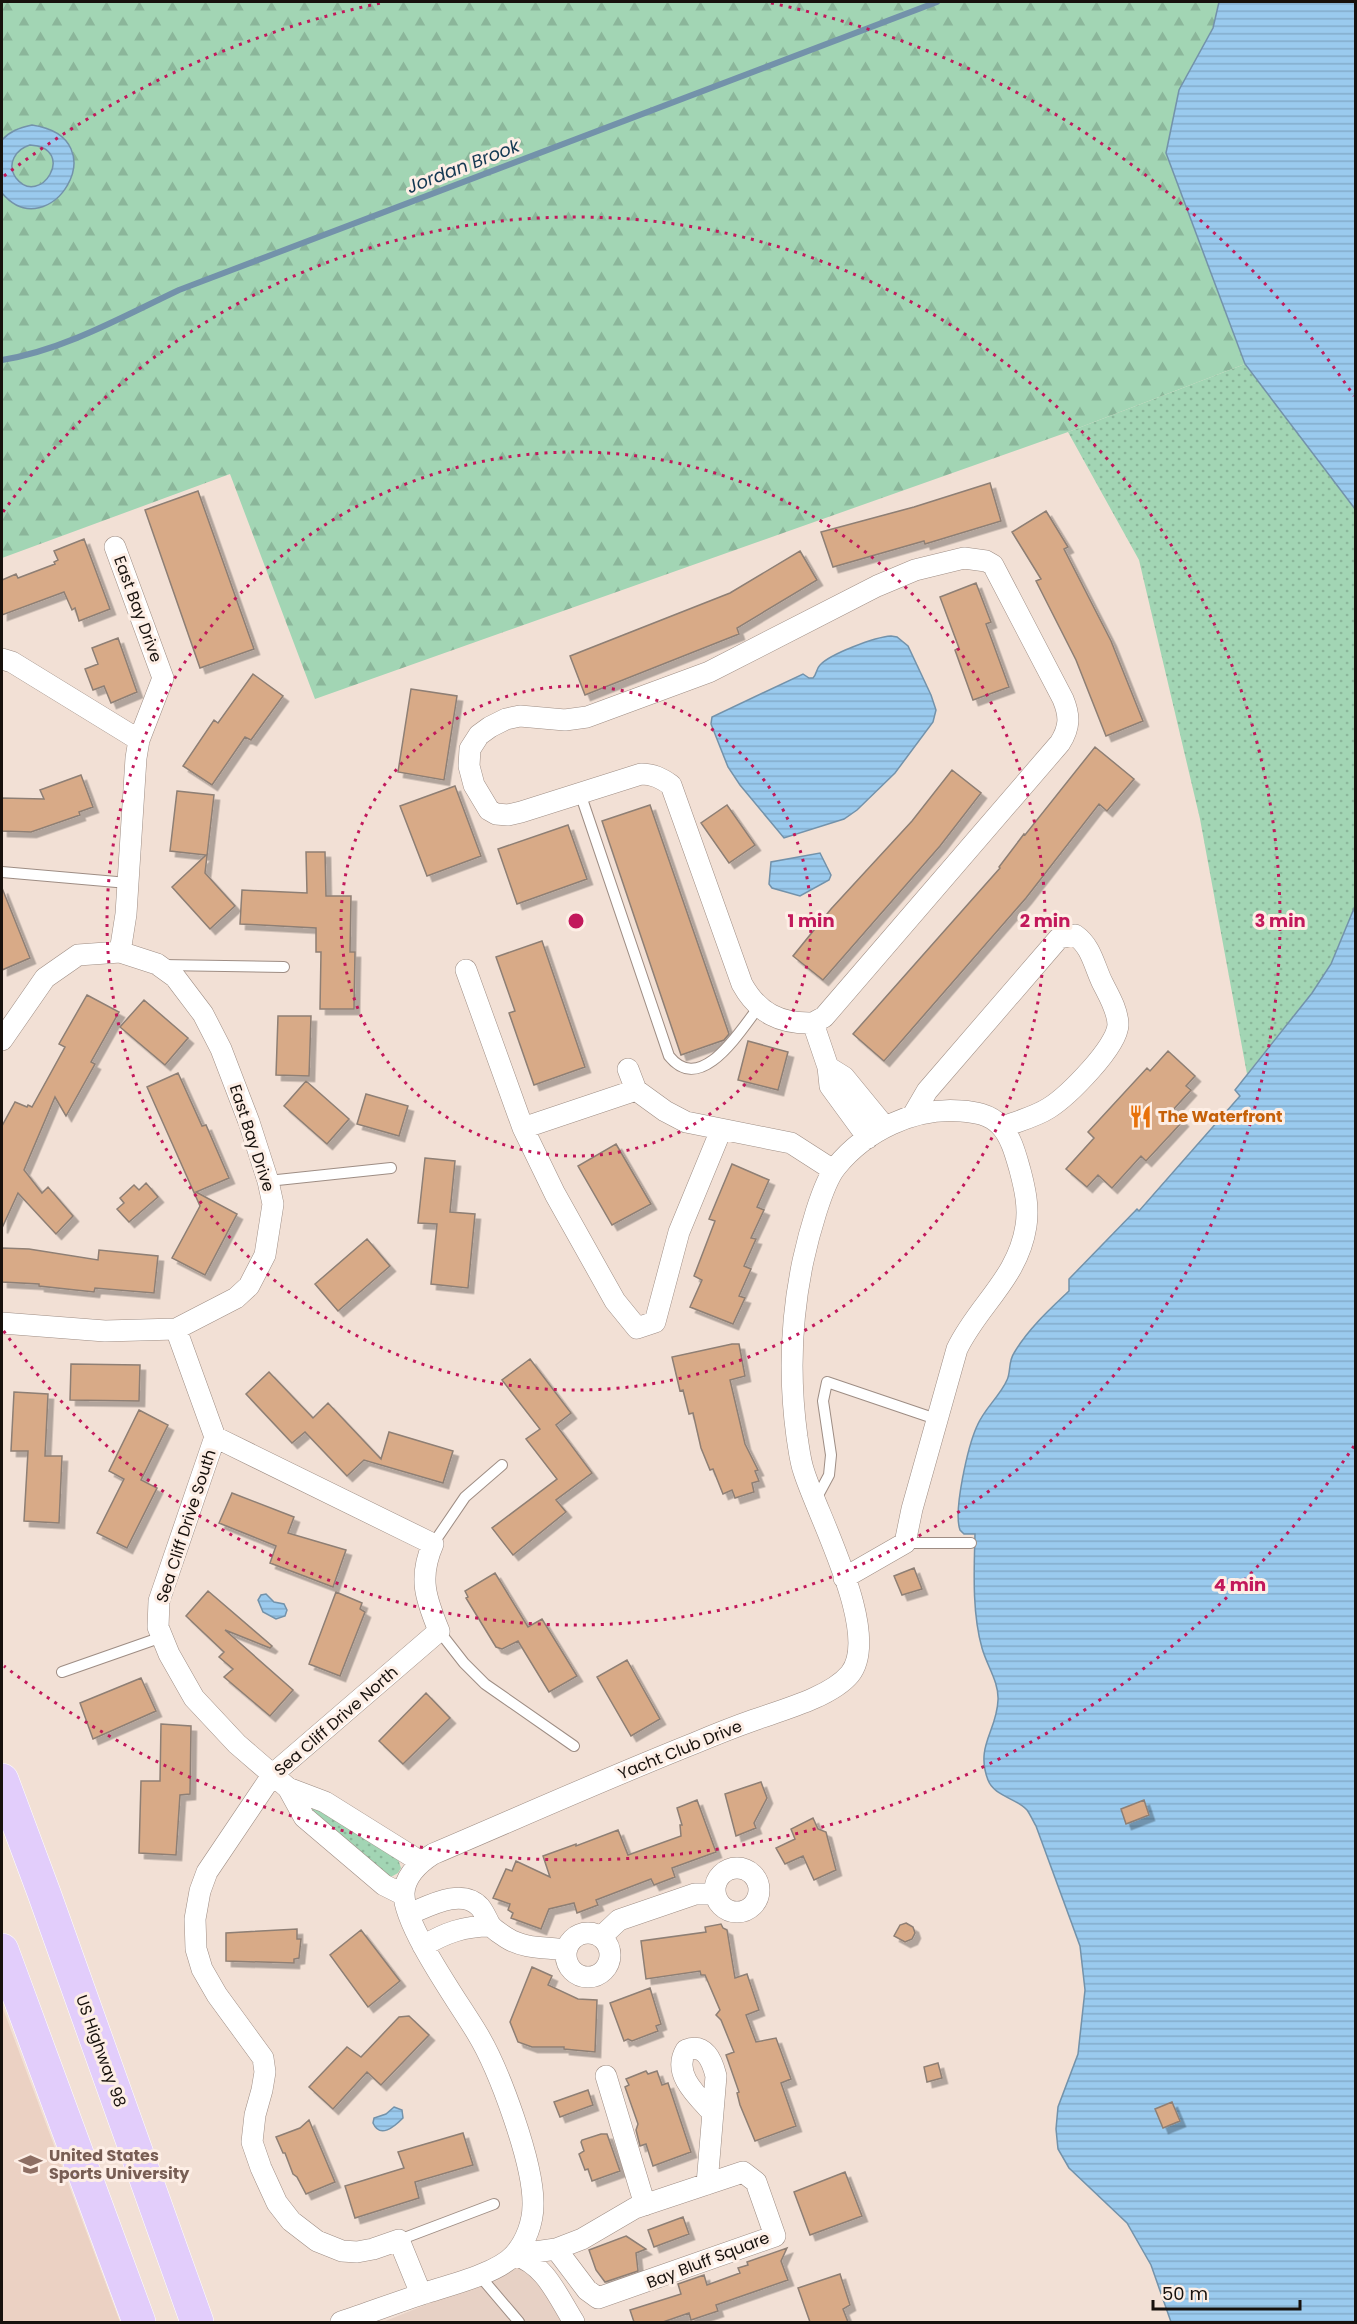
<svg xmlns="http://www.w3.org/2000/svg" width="1357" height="2324" font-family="Poppins,sans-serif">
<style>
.commercial{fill:#e7d1c5}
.built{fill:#ebd1c3}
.grass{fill:url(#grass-dots)}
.forest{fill:url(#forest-firs)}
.water{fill:url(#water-rules);stroke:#7392aa;stroke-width:1.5;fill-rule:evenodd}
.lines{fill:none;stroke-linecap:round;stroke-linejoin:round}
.stream{stroke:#7392aa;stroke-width:6}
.building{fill:#d8aa87;stroke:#8e7f74;stroke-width:1.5;filter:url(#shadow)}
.service-casing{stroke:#9e8d84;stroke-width:12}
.minor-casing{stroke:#9e8d84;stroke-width:22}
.primary-casing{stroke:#fff;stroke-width:34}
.service{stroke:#fff;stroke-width:10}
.minor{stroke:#fff;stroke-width:21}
.primary{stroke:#e2cdfb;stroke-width:33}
.ring{fill:none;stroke:#c2185b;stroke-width:3;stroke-dasharray:3 6}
.labels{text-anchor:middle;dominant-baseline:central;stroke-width:6;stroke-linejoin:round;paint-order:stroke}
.street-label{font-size:16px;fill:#17110d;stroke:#fdeee5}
.food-label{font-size:16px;font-weight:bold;fill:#c56008;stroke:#fdeee5;text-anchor:start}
.education-label{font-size:16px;font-weight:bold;fill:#785e54;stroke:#fdeee5;text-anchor:start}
.water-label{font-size:18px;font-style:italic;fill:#133852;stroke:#fdeee5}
.centre{fill:#c2185b;stroke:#fdeee5;stroke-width:3}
.ring-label{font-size:18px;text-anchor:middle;font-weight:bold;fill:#c2185b;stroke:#fdeee5;stroke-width:6;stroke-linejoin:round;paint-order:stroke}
</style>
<defs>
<pattern id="grass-dots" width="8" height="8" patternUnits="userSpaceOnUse" patternTransform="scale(1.5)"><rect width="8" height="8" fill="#a2d5b4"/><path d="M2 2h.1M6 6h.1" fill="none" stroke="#8bb69a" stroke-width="1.8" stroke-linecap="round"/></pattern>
<pattern id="forest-firs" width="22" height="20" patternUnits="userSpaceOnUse" patternTransform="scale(1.5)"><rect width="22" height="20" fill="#a2d5b4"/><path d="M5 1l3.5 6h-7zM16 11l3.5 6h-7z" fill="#8bb69a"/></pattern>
<pattern id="water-rules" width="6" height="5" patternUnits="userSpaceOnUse" patternTransform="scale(1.5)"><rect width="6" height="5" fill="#9acaee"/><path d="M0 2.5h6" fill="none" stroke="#84accb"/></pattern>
<filter id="shadow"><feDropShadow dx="5.5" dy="5.5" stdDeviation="0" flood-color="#0004"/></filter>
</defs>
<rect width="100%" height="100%" fill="#f2e0d5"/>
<path class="commercial" d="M514 2265 531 2272 563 2322H383L499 2275Z"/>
<path class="built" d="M2 2006 120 2322H2Z"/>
<path class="grass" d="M1245 364 1355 509V906L1331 964 1312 993 1247 1074 1200 819 1139 560 1068 432Z
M313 1802 397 1856 401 1868 398 1873 389 1878 307 1811Z"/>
<path class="forest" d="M2 2H1219L1213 28 1198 57 1166 153 1245 364 1068 432 315 699 230 474 2 558Z"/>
<path class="water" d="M1219 2H1355V509L1245 364 1166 153 1179 90 1213 28Z
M32 125C120 138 49 249 2 193V140C10 131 19 128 32 125ZM30 145C78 148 40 209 16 178 6 164 16 149 30 145Z
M891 636 897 637 908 646 931 695 936 710 933 722 895 773 857 810 844 819 784 838 740 785 728 767 711 724 712 717 803 674 809 678H813C817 674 816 669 820 665 830 654 875 637 891 636Z
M820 853 831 875 829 880 800 896 772 888 769 884 771 862Z
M1355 906V2322H1171L1151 2265 1127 2223 1069 2168 1058 2149 1056 2129 1058 2107 1078 2054 1085 1990 1080 1946 1036 1826C1033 1821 1030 1814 1027 1810 1016 1798 994 1796 988 1780 975 1746 997 1731 998 1700 999 1682 987 1666 982 1648 972 1613 974 1571 975 1534H964L960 1530C953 1511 968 1446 977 1426 984 1409 1000 1396 1007 1380 1011 1372 1008 1362 1014 1353 1028 1329 1049 1310 1069 1291V1279L1137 1209 1139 1211 1240 1096 1235 1090 1312 993 1331 964Z
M266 1594 274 1602 284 1604 287 1610 285 1616 276 1619 263 1612 258 1600 261 1595Z
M394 2107 402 2110 403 2118C394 2127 380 2139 373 2123L374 2118 386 2114Z"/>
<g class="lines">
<path class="stream" d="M2 360C64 350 122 317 179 290L937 2"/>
</g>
<path class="building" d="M990 483 1001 521 925 544 924 541 833 567 821 532 914 507Z
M198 491 254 649 200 668 145 510Z
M1046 511 1068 547 1064 549 1111 641 1143 721 1106 736 1076 660 1036 581 1041 579 1012 532Z
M84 539 110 609 79 621 75 608 72 610 64 592 2 615V580L16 574 18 578 55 564 54 562 58 560 54 551Z
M800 551 817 580 737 628 739 634 585 695 570 656 730 593Z
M976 583 991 622 986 624 1009 687 973 700 955 650 959 648 940 597Z
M118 638 137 692 111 703 104 686 93 690 85 669 98 664 92 648Z
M253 674 283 696 251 740 245 737 212 785 183 766 214 720 218 723Z
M411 689 457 696 444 780 398 772Z
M1095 747 1134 779 1107 811 1099 804 1026 898 884 1061 853 1034 1000 868 999 867 1024 834 1025 835Z
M952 770 981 793 940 846 823 980 793 956 831 909 912 821Z
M81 775 93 807 79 812 80 815 31 832 2 831V798L44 799 40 790Z
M455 786 481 856 427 876 400 806Z
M177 791 214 795 205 873 235 906 210 929 172 887 206 855 170 851Z
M650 805 729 1034 724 1040 681 1055 602 821Z
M727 805 755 845 729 863 701 823Z
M568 825 587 879 517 904 498 849Z
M306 852H325L326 896H351L350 952H355L354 1009H320L321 952H316V928L240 924 242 890 307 893Z
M2 888 30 958 2 970Z
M542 941 585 1067 534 1085 509 1013 515 1011 496 957Z
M87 995 119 1012 91 1062 95 1064 66 1116 55 1097 24 1170 42 1193 48 1187 73 1216 56 1234 18 1193 2 1228V1126L15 1102 27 1107 28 1105 32 1107 65 1047 59 1044Z
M144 1000 188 1038 165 1065 120 1027Z
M278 1016H311L309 1076 276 1075Z
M748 1041 788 1052 778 1090 738 1080Z
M1168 1051 1195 1076 1186 1086 1191 1090 1172 1111 1183 1121 1146 1161 1141 1156 1112 1188 1098 1175 1087 1187 1066 1169 1094 1138 1088 1132 1147 1068 1150 1071Z
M178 1073 202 1126 206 1125 229 1178 196 1192 237 1214 205 1275 172 1258 200 1206 147 1087Z
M306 1081 349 1119 327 1144 284 1106Z
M366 1094 408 1106 399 1136 357 1124Z
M616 1144 651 1204 612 1225 578 1166Z
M425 1158 455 1161 450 1212 475 1214 468 1288 431 1284 437 1224 418 1223Z
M732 1164 769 1180 757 1207 764 1210 751 1238 756 1239 744 1266 751 1269 739 1296 745 1298 733 1324 690 1307 702 1280 694 1276 715 1221 709 1219Z
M146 1183 158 1197 129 1222 117 1209 124 1203 120 1198 134 1185 139 1190Z
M367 1239 390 1266 338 1311 315 1284Z
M2 1248 29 1249 98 1260 99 1250 158 1256 154 1293 95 1288 94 1292 39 1286V1284L2 1282Z
M732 1344H739L745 1376 730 1380 745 1444 758 1470 755 1471 759 1481 752 1483 754 1492 735 1498 732 1490 723 1494 713 1469 710 1470 701 1448 693 1413 689 1414 683 1390 680 1391 672 1357Z
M530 1359 571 1413 556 1425 592 1473 556 1500 566 1512 513 1555 492 1528 557 1479 526 1439 540 1429 502 1380Z
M71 1364 140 1365 139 1401 70 1400Z
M269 1372 313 1418 328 1403 381 1459 389 1432 453 1451 443 1483 364 1460 347 1476 305 1432 292 1443 246 1394Z
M14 1392 48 1394 45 1456H62L59 1523 24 1521 28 1451H11Z
M139 1410 168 1425 141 1480 157 1488 127 1548 97 1533 124 1479 109 1471Z
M232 1493 294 1517 288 1533 346 1550 333 1587 270 1563 276 1546 219 1523Z
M914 1568 922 1589 902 1595 894 1576Z
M495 1573 528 1627 542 1619 577 1676 549 1692 518 1641 502 1649 496 1647 466 1598 468 1597 465 1591Z
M208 1591 272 1646 270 1648 225 1630 293 1690 270 1716 224 1677 233 1669 219 1657 224 1652 186 1616Z
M336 1592 362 1603 360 1609 365 1612 340 1676 309 1664Z
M627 1660 660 1719 631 1736 597 1677Z
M141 1678 156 1711 93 1739 80 1703Z
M426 1693 450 1718 403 1764 379 1741Z
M161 1724 191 1726 190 1794 180 1795 176 1855 139 1853 141 1781H160Z
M761 1782 767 1798 754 1823 756 1828 736 1836 725 1794Z
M697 1800 716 1852 672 1868 675 1877 654 1885 651 1879 596 1900 598 1905 577 1913 574 1903 549 1909 541 1929 511 1918 513 1913 508 1910 510 1904 493 1898 506 1869 512 1871 516 1861 550 1877 543 1856 576 1844V1846L618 1830 628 1855 681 1836 680 1825H682L677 1808Z
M1144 1800 1149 1815 1126 1824 1121 1809Z
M813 1818 818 1829 826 1832 836 1870 814 1880 803 1856 785 1864 776 1848 795 1839 791 1829Z
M906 1923 913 1927 915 1933 912 1939 905 1942 894 1936 900 1925Z
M721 1924 723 1928 727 1930 735 1978 747 1974 759 2010 746 2015 756 2042 776 2038 791 2079 781 2083 796 2126 755 2141 740 2105 737 2093 739 2092 726 2055 734 2052 721 2020 716 2015 720 2010 705 1975H701L700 1971 646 1979 641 1941 706 1932 705 1927Z
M297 1929V1939H301L299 1958 294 1959V1963L226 1961V1933Z
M361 1930 400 1981 368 2007 330 1955Z
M532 1967 552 1976 548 1985 578 1999 597 2000 595 2052 564 2049V2047H532L518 2042 510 2022Z
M650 1988 661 2024 656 2026 658 2031 632 2041 628 2039 624 2041 610 2003Z
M409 2016 429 2035 381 2085 367 2072 333 2109 309 2087 347 2047 361 2057 399 2017Z
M938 2063 942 2078 927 2082 924 2067Z
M646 2071 648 2074 657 2071 662 2085 668 2083 691 2152 653 2166 646 2144 640 2146 636 2130 638 2124 625 2087 629 2085 626 2079Z
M588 2090 593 2105 560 2117 554 2102Z
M1172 2102 1180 2121 1163 2128 1155 2109Z
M309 2120 335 2182 306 2194 297 2177 293 2174 285 2153H283L276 2137 300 2128Z
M463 2133 473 2165 415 2182 419 2198 355 2218 345 2186 404 2168 398 2152Z
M601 2134H607L620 2171 592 2181 588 2169 585 2170 579 2154 584 2151 581 2142 582 2140Z
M845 2172 862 2216 810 2235 794 2192Z
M683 2217 689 2234 654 2247 648 2230Z
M626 2236 646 2249 636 2253 638 2271 605 2282 596 2270 589 2250Z
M787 2248 781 2261 788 2280 716 2305 718 2311 691 2320 689 2313 663 2322H634L630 2310 681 2294 678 2284 704 2275 707 2285 740 2273 738 2268 748 2265 747 2262Z
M840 2274 850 2305 843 2309 848 2322H810L798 2288Z"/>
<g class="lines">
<defs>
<path id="service" d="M580 793 669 1056C701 1096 740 1031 758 1008
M2 872 128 883
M162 965 284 967
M268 1181 391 1168
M815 1501 829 1475 831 1455 823 1401 827 1382 936 1419
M905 1543H971
M433 1544 465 1497 502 1465
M439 1631 464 1663 485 1684 574 1746
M62 1672 162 1637
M399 2240 494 2204
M479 2275 519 2322"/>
<path id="minor" d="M2 659 12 662 139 740
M466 970 523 1128 555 1194 615 1301 637 1328 655 1322 679 1232 721 1130
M813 1023C780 1024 758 1013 742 984L671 785C661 778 653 774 641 774L521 812 508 815 496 814 489 810 474 785 469 766 470 749 479 735 490 727 506 719 520 716 565 720 587 717 709 672 877 586 915 570 964 558 986 561 993 565 1063 699C1070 716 1070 727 1060 743L824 1017 813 1023 828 1067
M2 1040 45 978 78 955 120 952 126 914 136 758 139 740 163 678 115 547
M628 1069 636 1090
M913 1115 927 1091 1059 938 1075 935C1091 946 1094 965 1102 982 1108 994 1118 1010 1118 1025 1117 1047 1068 1096 1049 1108 1035 1117 1018 1121 1003 1127
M523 1128 636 1090 665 1111 686 1122 791 1143 833 1170
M868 1138 830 1086 828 1067 844 1077 885 1127
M2 1323 105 1331 176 1329 236 1298 249 1286 265 1255 273 1204 268 1181 249 1122 221 1049 203 1014 175 977 157 964 120 952
M176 1329 215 1437 159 1601 158 1627 169 1654 194 1698 237 1744 288 1788 304 1817 384 1885 404 1895
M215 1437 433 1544C418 1578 426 1599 439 1631L273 1774 207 1872 200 1891 195 1919 196 1949 202 1969 217 1995 263 2058 265 2072 262 2090 255 2115 252 2142 261 2168 277 2203 291 2221 317 2241 342 2251 357 2252 373 2249 399 2240 421 2294
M288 1788 325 1802 421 1862
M715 1890a22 22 0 1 1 44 0a22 22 0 1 1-44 0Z
M409 1914C429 1906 462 1887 480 1907 484 1912 486 1917 489 1923 492 1929 501 1934 507 1938 524 1949 546 1947 566 1950
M566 1955a22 22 0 1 1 44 0a22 22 0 1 1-44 0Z
M601 1937 619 1920 695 1894H715
M423 1946C445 1933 464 1926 490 1926
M606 2076 645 2205
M707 2184 716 2076C712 2060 705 2043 686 2050 672 2073 696 2095 711 2111
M514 2255 556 2249 582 2239 635 2208 743 2172 756 2182 775 2236 598 2298 587 2290 556 2249
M514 2255C545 2263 558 2297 574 2322
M341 2322C368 2313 395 2303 422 2294 446 2286 497 2274 514 2255 526 2242 533 2222 533 2205 534 2164 499 2069 477 2033 459 2003 403 1925 404 1893 405 1876 419 1863 433 1854 520 1817 607 1778 695 1743 714 1735 734 1727 754 1720 782 1710 831 1697 850 1674 882 1634 818 1517 804 1472 800 1461 799 1449 797 1437 789 1379 791 1318 803 1261 808 1238 822 1184 836 1167 865 1131 914 1107 961 1111 975 1112 989 1114 1000 1125 1011 1136 1016 1156 1020 1170 1025 1189 1029 1207 1026 1226 1018 1278 978 1305 957 1349L912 1509 905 1543 844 1578"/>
<path id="primary" d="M2 1780 44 1893 197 2322
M2 1950 139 2322"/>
</defs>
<use href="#service" class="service-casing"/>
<use href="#minor" class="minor-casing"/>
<use href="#primary" class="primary-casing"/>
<use href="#service" class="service"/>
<use href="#minor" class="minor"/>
<use href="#primary" class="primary"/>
</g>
<g class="ring">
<circle cx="576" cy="921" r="235"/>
<circle cx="576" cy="921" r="469"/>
<path d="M3 512A704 704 0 1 1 3 1330"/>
<path d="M1354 1446A939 939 0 0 1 4 1666M4 176A939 939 0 0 1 381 3M771 3A939 939 0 0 1 1354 396"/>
</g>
<defs>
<symbol id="restaurant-bare" viewBox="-9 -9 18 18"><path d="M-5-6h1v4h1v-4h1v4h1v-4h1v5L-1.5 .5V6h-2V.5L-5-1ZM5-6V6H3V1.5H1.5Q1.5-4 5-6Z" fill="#e8710a" stroke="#fdeee5" stroke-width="2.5" paint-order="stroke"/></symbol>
<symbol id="university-bare" viewBox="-9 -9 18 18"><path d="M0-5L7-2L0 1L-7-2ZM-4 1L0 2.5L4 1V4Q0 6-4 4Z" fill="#8d6e63" stroke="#fdeee5" stroke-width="2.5" paint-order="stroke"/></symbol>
</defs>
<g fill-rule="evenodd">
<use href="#restaurant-bare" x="1124" y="1100" width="33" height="33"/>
<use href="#university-bare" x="14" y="2148" width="33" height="33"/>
</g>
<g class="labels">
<g class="street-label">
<text transform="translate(138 609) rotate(70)">East Bay Drive</text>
<text transform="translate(252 1138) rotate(72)">East Bay Drive</text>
<text transform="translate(186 1526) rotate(-72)">Sea Cliff Drive South</text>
<text transform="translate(336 1721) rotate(-41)">Sea Cliff Drive North</text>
<text transform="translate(680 1750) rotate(-22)">Yacht Club Drive</text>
<text transform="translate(101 2051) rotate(70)">US Highway 98</text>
<text transform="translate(708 2260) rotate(-21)">Bay Bluff Square</text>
</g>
<g class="food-label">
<text x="1158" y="1116">The Waterfront</text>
</g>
<g class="education-label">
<text x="49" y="2155">United States<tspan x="49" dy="18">Sports University</tspan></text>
</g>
<g class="water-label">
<text transform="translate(463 166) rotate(-21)">Jordan Brook</text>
</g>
</g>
<circle cx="576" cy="921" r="9" class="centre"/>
<g class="ring-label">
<text x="811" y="927">1 min</text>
<text x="1045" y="927">2 min</text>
<text x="1280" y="927">3 min</text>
<text x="1240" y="1591">4 min</text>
</g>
<rect width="1357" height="2324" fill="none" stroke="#17110d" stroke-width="6"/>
<path d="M1153 2300v9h147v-9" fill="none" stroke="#17110d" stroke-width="3"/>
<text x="1162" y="2300" font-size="18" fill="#17110d" stroke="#fdeee5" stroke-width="4.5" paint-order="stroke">50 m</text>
</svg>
